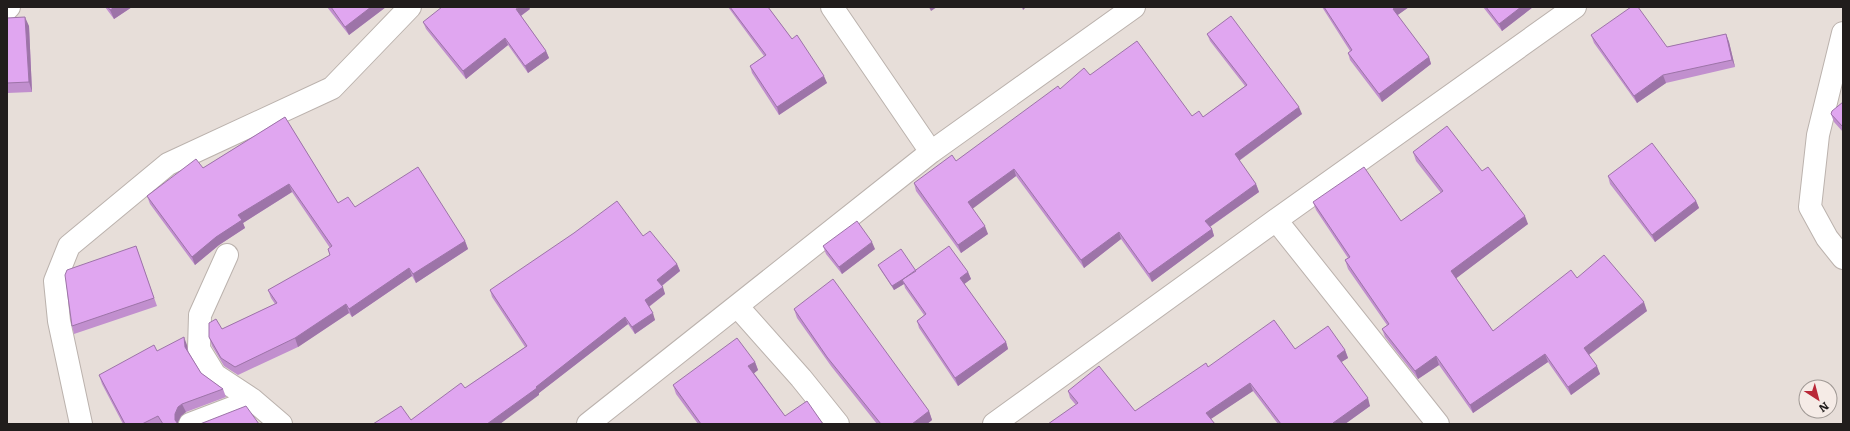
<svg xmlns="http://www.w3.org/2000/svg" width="1850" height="431" font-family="Literata,serif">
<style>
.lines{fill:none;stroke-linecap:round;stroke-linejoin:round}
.street-casing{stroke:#bbb2ad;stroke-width:24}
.street{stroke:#fff;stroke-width:22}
.wall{fill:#c18fce}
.shaded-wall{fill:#9d74a8}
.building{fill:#e0a6f0;stroke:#9d74a8}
</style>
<rect width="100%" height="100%" fill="#e7ded9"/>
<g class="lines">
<defs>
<path id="street" d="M832 7 931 152
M7 9 9 7
M1843 33 1818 135 1810 207 1827 238 1843 258
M1276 220 1438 424
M227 255 200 315 199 349 215 375 253 400 281 424
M737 306 801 378 838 424
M81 424 59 321 55 281 69 246 168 164 332 88 410 7
M190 424 253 400
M588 424 931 152 1134 7
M994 424 1276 220 1575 7"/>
</defs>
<use href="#street" class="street-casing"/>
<use href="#street" class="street"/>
</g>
<path class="wall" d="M105 7H132L114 19Z
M327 7H386L349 35Z
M728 7H768L792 39 827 83 779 115 752 73 750 66 764 56Z
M1322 7H1409L1397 15 1429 57 1431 64 1382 102 1350 60 1348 53 1350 51Z
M1483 7H1533L1502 31Z
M530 9 521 16 546 51 549 58 528 73 508 45 466 79 426 29 423 22Z
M7 18 29 26 32 92 7 93Z
M1207 34 1302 114 1239 161 1256 184 1259 192 1210 227 1212 229 1214 236 1152 282 1121 239 1084 268 1016 176 972 208 988 234 961 253 916 191 914 183 956 161 1060 89 1090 75 1192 116 1203 117 1245 86 1210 41Z
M1726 34 1729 42 1735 67 1666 83 1637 103 1594 43 1591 35 1667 47Z
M1843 102V132L1834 122 1831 114Z
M285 117 338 203 355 207 465 241 468 249 416 283 412 276 352 317 349 313 298 347 238 375 224 366 212 346 209 337 222 329 275 304 271 298 268 290 330 256 328 249 330 248 292 192 243 223 245 228 219 245 195 265 150 204 147 196 203 168Z
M1413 152 1482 171 1528 224 1456 278 1493 331 1577 278 1647 311 1589 355 1600 374 1571 395 1548 362 1473 413 1439 365 1418 379 1385 337 1382 329 1387 325 1348 269 1345 260 1348 258 1316 210 1313 202 1401 221 1441 193 1416 161Z
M1608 176 1696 201 1699 208 1655 242 1610 184Z
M643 236 677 264 680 271 662 286 665 294 649 307 655 320 635 334 628 324 539 393V395L465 388 525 347 492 297 490 290Z
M136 246 157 306 74 334 72 326Z
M823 246 875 249 842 274 826 254Z
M878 265 916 271 968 272 971 279 964 284 1006 342 1008 349 958 386 919 328 917 321 924 315 905 288 904 284 894 290 880 269Z
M794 309 929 411 932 420 927 424H877L831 366 797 318Z
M187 345 188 351 201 373 223 389 226 397 186 412 181 416 178 422V424H123L102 384 99 375Z
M1295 349 1345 350 1348 358 1341 362 1370 406 1345 424H1278L1253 391 1210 419 1075 404 1070 398 1068 391 1135 411 1208 367Z
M755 362 758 370 754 373 785 416 823 424H698L676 394 673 385Z"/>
<path class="shaded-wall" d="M115 7H132L114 19 110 10Z
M371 7H386L349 35 345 27Z
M520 7H529L530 9 519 17 516 9Z
M929 7H937L931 11Z
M1022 7H1026L1023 10Z
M1396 7H1409L1395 17 1393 9Z
M1521 7H1533L1502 31 1499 24Z
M25 17 29 26 32 92 29 82Z
M1726 34 1729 42 1735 67 1732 60Z
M505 38 508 45 466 79 463 71Z
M546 51 549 58 528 73 525 66Z
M1429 57 1431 64 1382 102 1379 94Z
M1663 75 1666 83 1637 103 1634 96Z
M824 76 827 83 779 115 777 107Z
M1299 107 1302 114 1237 162 1235 154Z
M1014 169 1016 176 971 210 968 202Z
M289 184 292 192 243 223 245 228 219 245 195 265 192 257 238 215Z
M1256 184 1259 192 1208 228 1205 221Z
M1696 201 1699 208 1655 242 1652 235Z
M1525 216 1528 224 1454 280 1451 271Z
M985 226 988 234 961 253 958 245Z
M1212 229 1214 236 1152 282 1149 274Z
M1119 232 1121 239 1084 268 1081 260Z
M465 241 468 249 416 283 413 274Z
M872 242 875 249 842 274 839 267Z
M677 264 680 271 660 287 657 280Z
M409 268 412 276 352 317 349 309Z
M916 271 902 280 904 284 894 290 892 286Z
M968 272 971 279 963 285 960 278Z
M663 287 665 294 647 308 645 300Z
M1644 302 1647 311 1587 356 1584 348Z
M346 304 349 313 298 347 295 338Z
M653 313 655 320 635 334 632 327Z
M625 317 628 324 539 393V395L500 424H487Z
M184 337 187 345 188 356 185 347Z
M1006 342 1008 349 958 386 955 378Z
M1345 350 1348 358 1340 363 1337 356Z
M1545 354 1548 362 1473 413 1470 405Z
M1436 356 1439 365 1418 379 1415 371Z
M755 362 758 370 752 375 748 366Z
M1597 366 1600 374 1571 395 1568 387Z
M1250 383 1253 391 1208 421 1206 413Z
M1368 398 1370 406 1345 424H1334L1333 423Z
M182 404 186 412 181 416 178 422V424L175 420V414L178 407Z
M929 411 932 420 927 424H912Z"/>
<path class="building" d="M108 7H115L110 10Z
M331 7H371L345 27Z
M442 7H520L516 9 546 51 525 66 505 38 463 71 423 22Z
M730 7H768L792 39 797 35 824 76 777 107 750 66 766 55Z
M1324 7H1396L1393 9 1429 57 1379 94 1348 53 1352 50Z
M1486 7H1521L1499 24Z
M1631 7H1638L1667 47 1726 34 1732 60 1663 75 1634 96 1591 35Z
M1231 16 1299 107 1235 154 1256 184 1205 221 1212 229 1149 274 1119 232 1081 260 1014 169 968 202 985 226 958 245 914 183 952 155 956 161 1058 86 1060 89 1084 68 1090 75 1137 41 1192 116 1199 111 1203 117 1247 85 1207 34Z
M25 17 29 82 7 83V18Z
M1843 102V127L1831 114 1832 111Z
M285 117 338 203 348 197 355 207 418 167 465 241 413 274 409 268 349 309 346 304 295 338 235 367 221 358 209 337V323L216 319 222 329 277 303 268 290 330 255 328 249 332 246 289 184 238 215 242 220 216 237 192 257 147 196 196 159 203 168Z
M1447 126 1482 171 1488 167 1525 216 1451 271 1493 331 1571 270 1577 278 1604 255 1644 302 1584 348 1597 366 1568 387 1545 354 1470 405 1436 356 1415 371 1382 329 1389 324 1345 260 1350 257 1313 202 1364 167 1401 221 1443 191 1413 152Z
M1652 143 1696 201 1652 235 1608 176Z
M617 201 643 236 650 231 677 264 657 280 663 287 645 300 653 313 632 327 625 317 536 387 537 388 487 424H373L401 406 411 420 461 383 465 388 527 346 490 290 574 233Z
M857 221 872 242 839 267 823 246Z
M136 246 154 298 72 326 65 275 67 270Z
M949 246 968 272 960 278 1006 342 955 378 917 321 926 314 902 280Z
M901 249 916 271 892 286 878 265Z
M833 279 929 411 912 424H881L827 357 794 309Z
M1274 320 1295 349 1328 326 1345 350 1337 356 1368 398 1333 423 1334 424H1281L1250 383 1206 413 1215 424H1048L1078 403 1068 391 1099 366 1135 411 1206 363 1208 367Z
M184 337 185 347 201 373 223 389 182 404 178 407 175 414V420L178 424H163L158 416 142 424H125L99 375 154 345 157 351Z
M737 338 755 362 748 366 785 416 807 401 823 424H701L673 385Z
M246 406 259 424H200Z"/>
<rect width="1850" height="431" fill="none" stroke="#211d1c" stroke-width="16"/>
<g transform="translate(1818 399) rotate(144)"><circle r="19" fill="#f5ebe6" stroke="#a09995"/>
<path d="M0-3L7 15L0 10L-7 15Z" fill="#b92838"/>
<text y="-6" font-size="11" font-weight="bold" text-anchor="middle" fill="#211d1c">N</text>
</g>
</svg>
